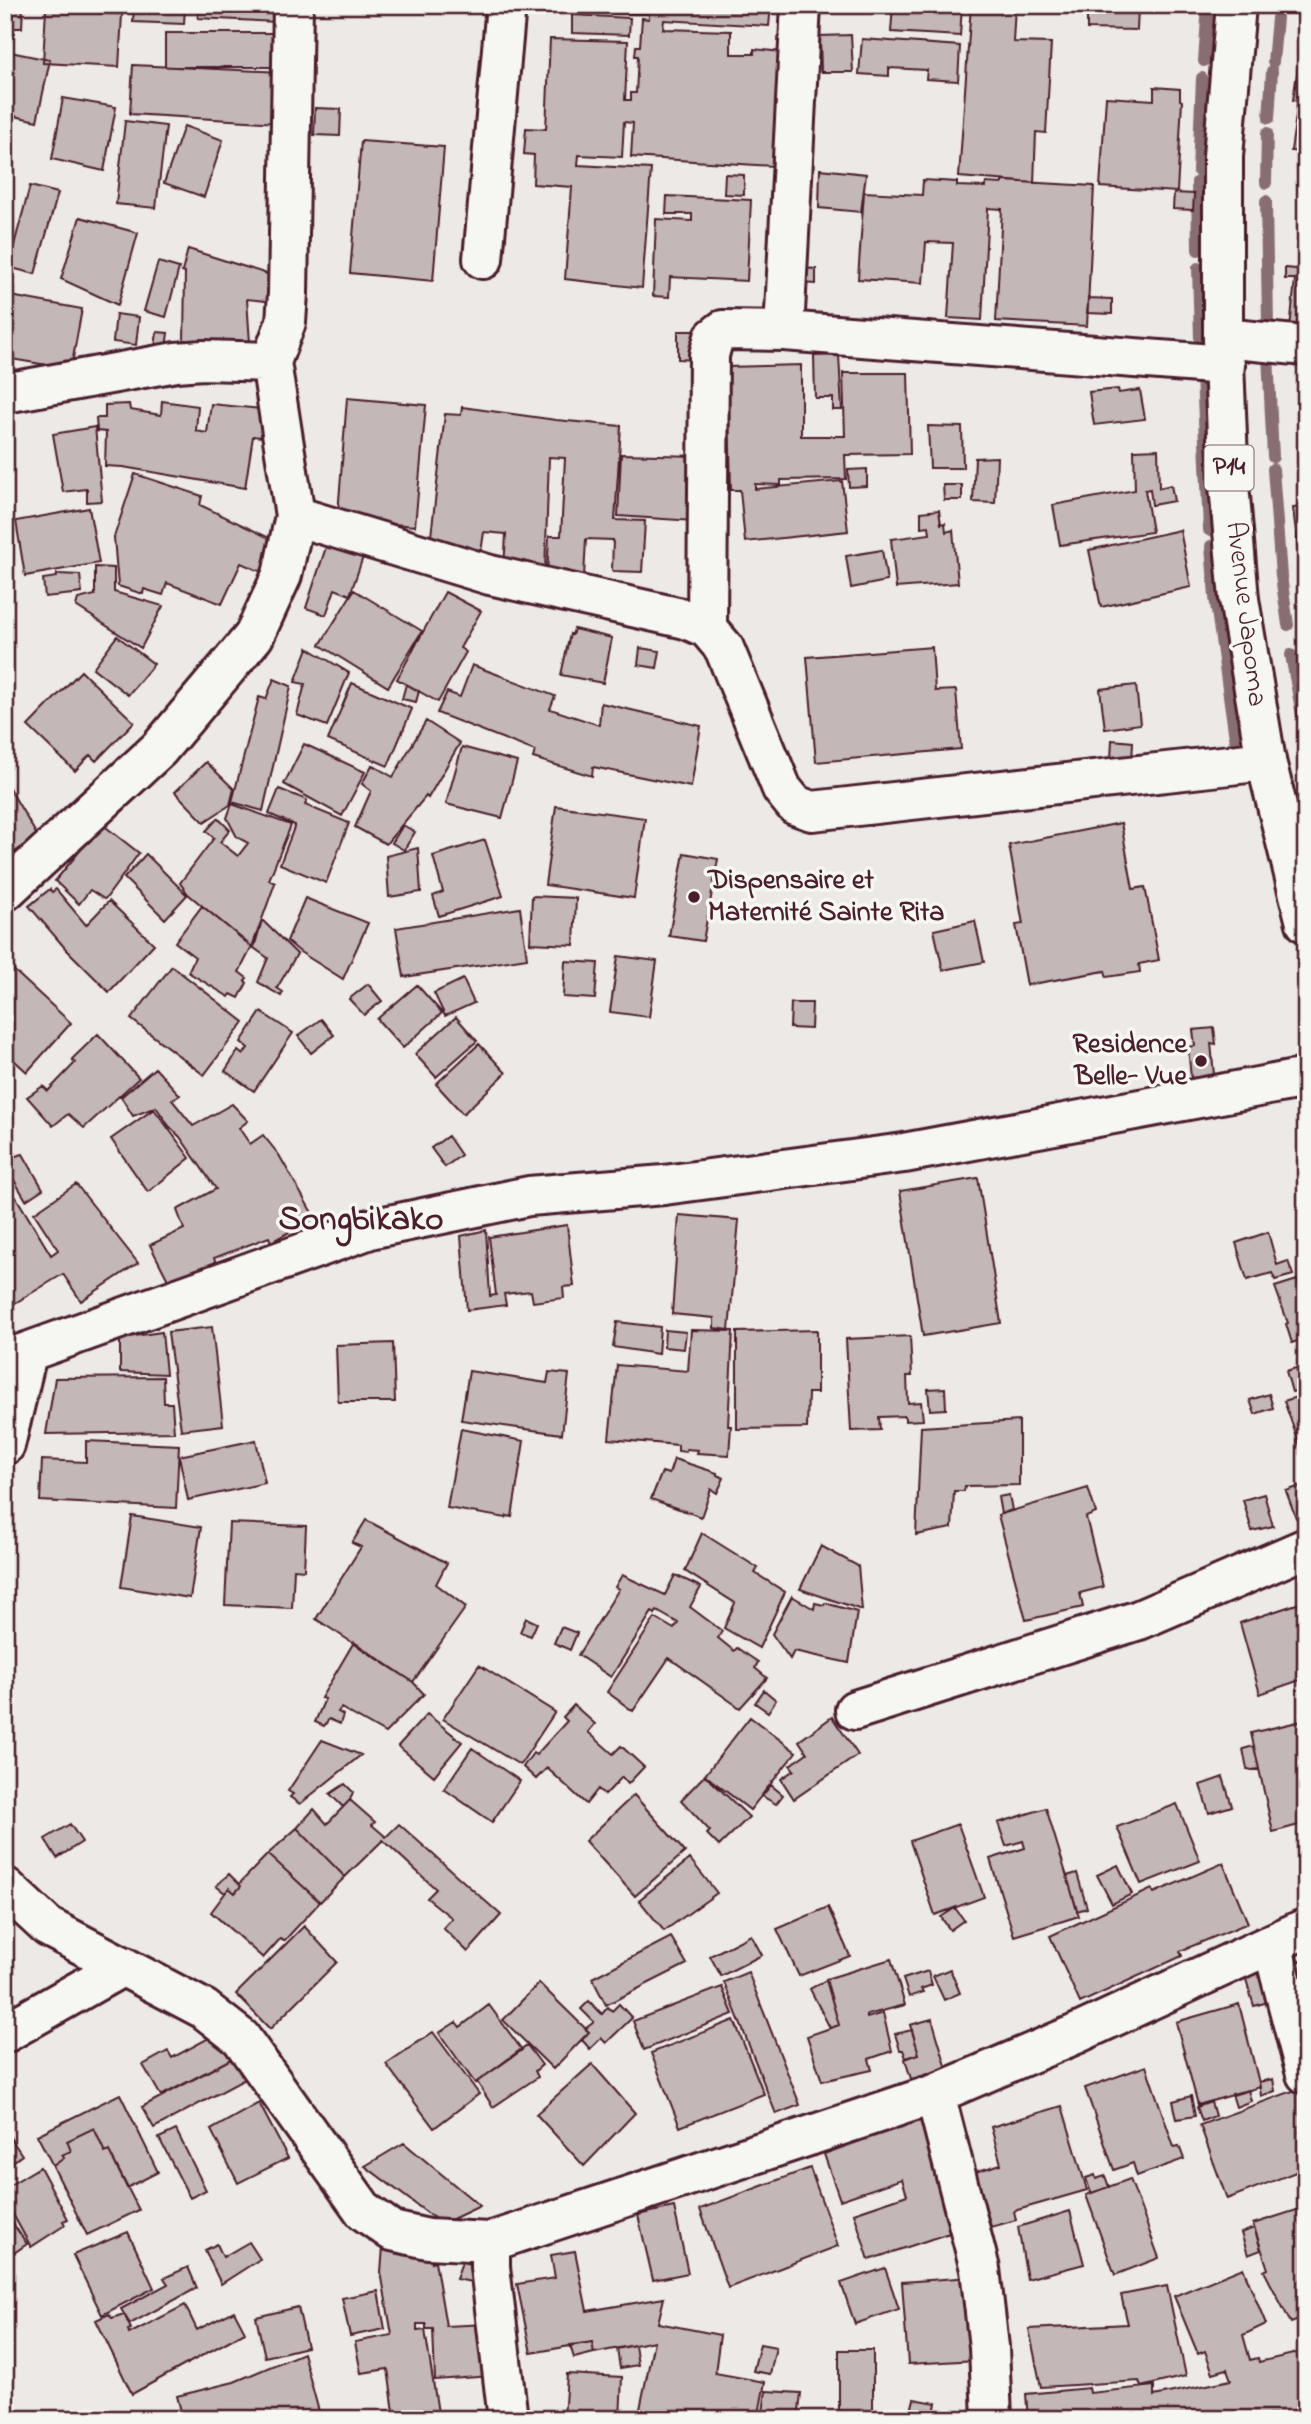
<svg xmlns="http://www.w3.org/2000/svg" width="1311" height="2424" font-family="'Indie Flower',sans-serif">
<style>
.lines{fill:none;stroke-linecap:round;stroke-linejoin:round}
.stream{stroke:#886e73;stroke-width:12}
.building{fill:#c4b7b7;stroke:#4a1f2b;stroke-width:2}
.minor-casing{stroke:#4a1f2b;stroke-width:44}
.primary-casing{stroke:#4a1f2b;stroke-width:44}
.minor{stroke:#f6f6f2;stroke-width:38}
.primary{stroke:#f6f6f2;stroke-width:38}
.poi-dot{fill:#4a1f2b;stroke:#f6f6f2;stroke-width:2.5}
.labels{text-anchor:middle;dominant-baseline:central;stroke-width:7;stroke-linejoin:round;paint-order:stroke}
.shield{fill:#f6f6f2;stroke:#7e6067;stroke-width:2}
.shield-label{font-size:26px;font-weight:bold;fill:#4a1f2b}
.street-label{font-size:28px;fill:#4a1f2b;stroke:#f6f6f2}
.poi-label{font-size:28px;font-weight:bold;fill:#4a1f2b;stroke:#f6f6f2;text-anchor:start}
.district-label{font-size:35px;font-weight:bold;fill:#4a1f2b;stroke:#f6f6f2}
</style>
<rect width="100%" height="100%" fill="#ece9e6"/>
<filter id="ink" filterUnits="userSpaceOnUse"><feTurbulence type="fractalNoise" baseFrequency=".0143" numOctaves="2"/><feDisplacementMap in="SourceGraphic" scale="14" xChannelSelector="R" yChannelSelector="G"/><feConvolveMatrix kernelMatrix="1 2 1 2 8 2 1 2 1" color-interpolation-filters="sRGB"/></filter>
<g filter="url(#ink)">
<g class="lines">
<path class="stream" d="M1204 61 1208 5
M1273 62 1277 18
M1269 118 1272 71
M1198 171 1202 78
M1197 182 1198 250
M1266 183 1267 133
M1266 201 1268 326
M1198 268 1200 339
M1268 355 1273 457
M1202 375 1209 530
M1273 469 1281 576 1288 625
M1211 546 1215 597 1237 752
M1291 655 1306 737"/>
</g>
<path class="building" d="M5 5H23L22 28H5Z
M134 5H185L184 24 133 22Z
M199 5H277V22L198 18Z
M552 5H771L769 26 664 20 663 29 731 31V54H754V49L791 53 778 119 773 166 631 157 633 123 624 122 622 157 579 155 578 165 651 169 642 288 565 279 572 187 533 184 534 155 524 154 526 128 546 129 550 39 628 41 625 100H631V93H636L638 56H635L636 46H640L642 18 649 19V14L551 11Z
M893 5H962L960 36 891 32Z
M971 5H1015L1013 42 1051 43 1046 133 1036 132 1034 183 959 177Z
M1016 5 1138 7 1137 30 1087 29V13L1016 9Z
M46 9 122 14 119 67 43 63Z
M572 15 630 18 629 35 572 33Z
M165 33H288V67H165Z
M851 35 853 72H821L820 36Z
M862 39 960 46 958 81 926 79 927 70 889 68V76L859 74Z
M5 51 50 60 37 121 5 114Z
M1300 54 1306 55V153L1291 151 1298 101 1293 100Z
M133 65 282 72 279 123 130 114Z
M1154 87 1180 89V100L1182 101 1177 192 1100 187 1106 97 1154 100Z
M63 98 116 107 104 171 52 159Z
M315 108 341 109 340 136 314 135Z
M125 121 166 126 156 208 116 204Z
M184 126 223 140 204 197 164 183Z
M361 141 444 147 433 281 350 273Z
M5 164 14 165 10 214H5Z
M820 169 866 174 861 212 819 208Z
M725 174 744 175V195L724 194Z
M923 180 957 182V186L985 187 986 183 1002 184V181L1094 186 1087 326 996 321 1002 209 988 208 982 320 948 318 953 243 926 242 923 283 858 279 864 192 922 195Z
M30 186 58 193 35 274 8 267Z
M1174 193 1194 194 1193 210 1173 209Z
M667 196 751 200 747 281 670 277 669 297 653 296 656 219 692 221V214H666Z
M80 217 138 233 118 305 61 279Z
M188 249 277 277 275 302 247 299 250 343 184 342 185 273 182 272Z
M158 262 179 268 166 317 144 311Z
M802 268 816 269V284L802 283Z
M1285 268 1306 270V331L1290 329 1295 279H1285Z
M5 295 82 309 71 369 5 358Z
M1088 298 1112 299V314L1087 313Z
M116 314 139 317 136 345 113 342Z
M678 331H699L697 360 678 359Z
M157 332 168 333 166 348 155 347Z
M839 355 842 410H833V398H815L814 356Z
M801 365V436H845L843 373H908L910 454 845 455 846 479 781 480V485L755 484V489L842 481 848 531 745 542 740 490H731L728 367Z
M1118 389 1119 393 1140 390 1145 419 1094 425 1089 392Z
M347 398 426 405 415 526 351 520 338 514Z
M162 401 198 406 196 431 207 433 211 404 271 410 270 438 253 436 245 488 123 467 105 466 106 432 97 431 96 418H105V405L129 404 130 410 161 415Z
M462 407 556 420 621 426 615 520 645 521 642 572 612 571 613 540 586 539 584 577 547 575 549 536H561L565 458 549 457 545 572 504 569 506 534 484 532 481 552 430 545 445 414 461 415Z
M1302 416H1306V464L1304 442Z
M928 426 962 427 963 468H930Z
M95 427 102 501 87 502V489L63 492 53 434Z
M1158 449 1159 488 1171 485 1174 501 1152 505 1150 489 1145 490 1152 532 1060 545 1053 505 1135 490 1134 450Z
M621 454 697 456 694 521 618 516Z
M997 457 995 503 973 502 975 458Z
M867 469V486L849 487 848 470Z
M135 474 202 496 200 505 284 545 271 576 241 563 222 604 167 583 163 595 144 589 143 594 118 586 114 537Z
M943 485H962V500H944Z
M1306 506V606H1305L1293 508Z
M89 508 99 563 25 576 16 521Z
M939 510 941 524 945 523 946 532 953 530 958 583 896 588 891 539 930 534 929 526 921 527V512Z
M1180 530 1191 587 1101 607 1089 550Z
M331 532 367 545 350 595 335 589 326 615 306 608Z
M882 550 887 581 851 588 846 556Z
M95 567 114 568V592L163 606 141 648 76 606 78 599 95 595Z
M57 574 80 575 82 593 45 597 43 579 57 577Z
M354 590 422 631 388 687 320 645Z
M445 592 481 611 460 648 466 652 438 702 397 679Z
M574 629 612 638 603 683 561 675 570 634 572 635Z
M117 636 154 664 128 695 93 668Z
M932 647 935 691 956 690 961 749 816 762 807 657Z
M308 648 349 673 327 726 297 715 305 684 295 682Z
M640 648 660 651 657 668 638 665Z
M472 665 555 696 550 709 599 725 601 703 701 726 691 787 593 767 592 776 533 758 535 751 437 713 447 692 460 697Z
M81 671 134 722 96 761 90 755 75 771 28 726Z
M274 679 291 686 263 811 232 802 259 697 266 699Z
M352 683 412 709 388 766 328 740Z
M406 684 419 691 416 702 402 699Z
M1136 685 1140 724 1105 729 1100 689Z
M426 721 460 743 428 798 426 796 386 844 355 827 371 791 362 784 372 765 393 777Z
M1112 740 1133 742 1132 762 1111 760Z
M304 744 365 772 342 816 284 784Z
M462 747 517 762 502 818 446 804Z
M206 762 234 789 230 805 204 822 175 792Z
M5 781 38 837 5 858Z
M279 789 307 800 305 805 349 823 326 883 280 864 295 825 269 814Z
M232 804 291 825 269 880 275 883 252 947 188 894 180 883 214 838 206 831 218 818 230 830 220 842 238 856 248 843 237 837 227 818Z
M556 806 645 818 634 898 545 885Z
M1121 823 1133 889 1145 887 1159 960 1139 964 1140 972 1107 977 1105 971 1027 985 1016 925 1023 924 1009 845Z
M102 824 139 853 107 897 104 899 90 890 79 904 55 881Z
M403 825 415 832 404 850 392 843Z
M485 840 503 896 439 916 433 896 443 892 433 856Z
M418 848 421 892 389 897 386 856Z
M684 853 718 859 703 941 669 936Z
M146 854 187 895 165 919 124 878Z
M50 889 52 892 56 889 86 925 109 901 154 944 109 992 65 948 29 906Z
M532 896 576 898 574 945 530 943Z
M305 898 368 923 343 979 300 952 287 941Z
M202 906 252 947 239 972 247 978 245 981 247 983 239 998 231 994 229 997 188 972 195 957 175 942Z
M520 908 527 958 404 977 396 928Z
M262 920 297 954 277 988 283 992 281 996 258 982 268 958 254 948Z
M975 921 984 962 943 970 934 930Z
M618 956 657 961 649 1017 610 1012Z
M565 961 598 963 595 999 563 997Z
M7 964 71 1023 27 1072 5 1052Z
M172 966 244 1022 204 1075 131 1019Z
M463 979 474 1003 445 1016 434 993Z
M368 984 382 1001 364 1015 349 999Z
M417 985 442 1013 403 1048 377 1019Z
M791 1003H812L811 1029 790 1028Z
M261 1012 293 1033 254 1091 225 1071 238 1051 243 1055 248 1048 241 1042Z
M456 1017 477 1041 436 1077 415 1054Z
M321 1019 334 1035 311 1053 298 1036Z
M1214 1028 1216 1044 1211 1043 1214 1075 1191 1078 1188 1047 1195 1046 1193 1030Z
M98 1034 139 1078 84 1128 68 1114 53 1126 27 1097 43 1086 48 1091 75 1063 72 1059Z
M479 1044 506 1073 463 1114 436 1084Z
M155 1068 180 1095 172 1100 193 1126 232 1104 248 1121 239 1128 250 1144 263 1135 279 1155 315 1218 271 1242 269 1237 214 1258 216 1263 168 1280 150 1245 184 1229 177 1210 216 1189 180 1137 169 1126 156 1107 133 1116 121 1097Z
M154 1109 190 1158 148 1192 111 1139Z
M448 1136 461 1155 445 1167 431 1148Z
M23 1154 43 1189 26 1200 5 1165V1159Z
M978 1178 1001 1323 923 1336 900 1191Z
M5 1179 51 1255 58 1250 34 1213 76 1184 138 1263 81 1301 63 1274 7 1308 5 1305Z
M679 1215 739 1220 729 1330 714 1328V1318L672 1314Z
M567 1225 574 1286 563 1287 564 1298 533 1302 531 1291 504 1294 506 1305 467 1310 461 1236 486 1230 490 1296 496 1295 489 1237Z
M1268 1232 1277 1265 1288 1261 1293 1275 1275 1280 1272 1273 1247 1280 1236 1243Z
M1297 1280 1306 1304V1338L1292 1343 1286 1324 1288 1323 1275 1287Z
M617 1322 660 1327 658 1354 613 1347Z
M212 1327 223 1425 181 1430 168 1332Z
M665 1330 686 1332 684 1349 664 1347Z
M691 1330 733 1331 728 1426H731L729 1455 697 1453 698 1450 686 1449 685 1452 678 1451V1445L609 1439 617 1365 688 1371Z
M817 1330V1393H808L807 1428 737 1429V1332Z
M162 1332 166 1374 120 1372V1338Z
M910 1336 912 1376H907L908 1403 921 1402 923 1420 905 1421V1416L879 1417 880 1430 851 1431 846 1339Z
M393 1343 395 1402H338L336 1345Z
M1306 1365V1388L1292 1392 1286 1371Z
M469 1371 547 1383 549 1372 569 1374 562 1434 461 1420Z
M163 1377 164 1403H172L174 1432 46 1434 55 1378Z
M945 1388 946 1409 930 1410 928 1389Z
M1269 1394 1273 1408 1255 1414 1250 1400Z
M1306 1394V1463L1284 1401Z
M1019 1421V1485L965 1486 964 1491H954L952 1528 916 1535 921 1427Z
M461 1429 524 1441 512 1517 507 1516 506 1518 447 1508Z
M256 1440 265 1483 188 1500 179 1456Z
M86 1441 179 1445 176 1508 40 1501 42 1460 86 1462Z
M674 1459 717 1473V1475L724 1478 717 1493 711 1489 701 1517 651 1499 662 1472 669 1474Z
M1306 1484V1514L1296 1518 1286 1491Z
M1088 1488 1096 1513 1086 1517 1103 1587 1080 1593 1083 1607 1026 1620 998 1515Z
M1264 1494 1273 1526 1252 1531 1243 1500Z
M1009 1495 1012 1510 1001 1514 998 1497Z
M132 1516 201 1527 190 1598 121 1587Z
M366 1520 447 1563 436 1584 466 1607 413 1682 316 1619 361 1547 352 1543Z
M229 1523 306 1526 304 1570 294 1569 292 1608 225 1605Z
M702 1533 758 1568 755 1573 785 1592 759 1648 724 1628 735 1603 685 1571Z
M821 1546 858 1566 862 1610 800 1589Z
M622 1575 665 1595 675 1575 701 1587 690 1607 722 1631 718 1638 734 1651 737 1648 758 1662 755 1668 767 1678 740 1708 669 1658 633 1711 607 1692 655 1618 674 1629 678 1623 657 1611 655 1614 652 1612 611 1677 578 1655 619 1589 615 1587Z
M792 1596 814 1609 815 1603 824 1605 825 1603 857 1612 849 1663 794 1651 790 1659 772 1634Z
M1306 1601V1678L1260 1694 1240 1623Z
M526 1618 537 1623 531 1636 520 1632Z
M561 1627 577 1633 570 1650 554 1643Z
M354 1642 413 1682 424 1694 385 1733 341 1708 338 1712 343 1715 340 1724 329 1719 324 1726 315 1722 325 1699 321 1698Z
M479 1665 555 1712 520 1765 443 1719Z
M764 1690 776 1700 768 1712 755 1703Z
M574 1705 595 1724 588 1732 613 1754 621 1746 644 1767 628 1784 622 1777 605 1795 598 1789 586 1804 547 1768 536 1779 523 1767 533 1753 536 1755 567 1721 563 1717Z
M427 1714 462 1742 434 1776 398 1746Z
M750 1717 796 1752 750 1810 705 1775Z
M832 1717 858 1755 794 1799 781 1779 794 1770 790 1765 807 1753 799 1741Z
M1306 1720V1823L1273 1832 1251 1733Z
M322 1740 361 1755 300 1804 290 1797 293 1794 288 1791Z
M1254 1746 1259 1769 1252 1770 1247 1769 1243 1749Z
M472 1748 520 1781 492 1822 444 1789Z
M705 1775 749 1817 719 1846 707 1834 710 1831 681 1800Z
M1223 1777 1232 1806 1209 1813 1200 1785Z
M345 1784 353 1792 350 1800 343 1807 330 1794Z
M771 1785 783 1795 776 1804 762 1796Z
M634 1795 685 1852 635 1896 585 1841Z
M350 1800 375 1822 372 1825 386 1837 399 1824 501 1915 468 1952 443 1928 452 1918 427 1898 436 1889 383 1840 345 1877 297 1828 314 1809 327 1824Z
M1177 1804 1200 1861 1141 1884 1117 1827Z
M1046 1808 1079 1916 1014 1936 990 1859 1025 1848 1023 1841 1006 1846 998 1823Z
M70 1824 82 1842 57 1858 45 1839Z
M958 1824 984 1897 935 1915 910 1841Z
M297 1828 345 1877 320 1902 268 1854Z
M268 1854 320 1902 284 1941 280 1939 263 1958 211 1912 229 1888 235 1893 241 1886 239 1884Z
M690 1859 717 1893 664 1931 639 1900Z
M1223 1863 1248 1923 1180 1951 1182 1956 1080 2003 1050 1936 1152 1889 1154 1893Z
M1118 1865 1132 1894 1112 1904 1097 1875Z
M1077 1873 1087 1908 1077 1911 1067 1876Z
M229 1874 241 1886 235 1893 229 1888 225 1893 216 1886Z
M828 1907 850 1956 799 1976 777 1929Z
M955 1908 964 1920 950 1930 941 1917Z
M304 1926 337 1962 270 2029 236 1994Z
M751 1935 762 1955 721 1976 710 1956Z
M671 1937 687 1964 606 2005 592 1978Z
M1306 1941V2010L1295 1962 1305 1960 1301 1943Z
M891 1959 905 2005 867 2015V2018L883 2013 892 2051 869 2059 872 2070 822 2081 807 2036 839 2025 826 1979Z
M950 1969 960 1993 944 2000 933 1976Z
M1266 1969 1275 2000 1254 2006 1245 1976Z
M928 1971 932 1985 921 1989 923 1992 909 1997 903 1979Z
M748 1972 800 2105 776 2114 724 1982Z
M826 1980 839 2025 830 2028 810 1989Z
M539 1983 589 2032 553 2069 503 2020Z
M722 1987 733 2014 644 2050 633 2021Z
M589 2001 602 2014 608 2007 612 2011 619 2004 632 2018 606 2043 601 2038 590 2049 582 2040 589 2032 585 2029 594 2022 581 2009Z
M1239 2004 1260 2087 1198 2105 1176 2022Z
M489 2005 522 2050 475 2083 439 2033 456 2022 460 2027Z
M932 2019 947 2069 911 2079 905 2059 919 2054 910 2025Z
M734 2020 764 2094 680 2127 651 2053Z
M912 2030 919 2054 906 2058 903 2050H900L895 2034Z
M433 2032 479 2094 434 2128 386 2064Z
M218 2033 231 2059 161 2096 143 2065 168 2051 172 2058Z
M527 2045 542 2065 535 2071 538 2077 493 2107 477 2082Z
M231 2059 247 2078 154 2128 142 2107Z
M592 2064 635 2113 584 2166 536 2114Z
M1146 2066 1174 2147 1179 2146 1184 2159 1137 2176 1133 2163 1114 2170 1085 2088Z
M1273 2079 1275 2091 1261 2096 1259 2082Z
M1301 2088 1306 2103V2130L1300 2132 1306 2150V2168L1227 2199 1200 2125Z
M1248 2090 1251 2101 1236 2107 1232 2094Z
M120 2094 158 2172 127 2188 109 2151 105 2153 94 2128 67 2141 71 2151 62 2155 64 2158 53 2166 37 2135Z
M1191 2096 1195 2116 1177 2119 1173 2101Z
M1211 2102 1215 2116 1202 2121 1197 2107Z
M259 2103 288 2158 238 2183 211 2130Z
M1062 2106 1087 2190 1014 2211 1016 2220 991 2227 975 2172 1001 2164 991 2127Z
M926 2117 964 2228 869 2260 854 2213 907 2195 902 2179 840 2200 824 2154Z
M94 2128 105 2153 109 2151 139 2210 87 2235 53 2166 64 2158 62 2155 71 2151 67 2141Z
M5 2130 22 2155 5 2168Z
M176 2130 206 2190 190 2198 159 2138Z
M404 2143 480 2206 442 2224 365 2166Z
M40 2167 68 2219 63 2221 65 2225 31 2247 5 2200V2188Z
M810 2168 838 2246 728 2288 700 2209Z
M1095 2175 1096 2179 1105 2176 1109 2187 1091 2193 1086 2178Z
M1130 2179 1159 2258 1115 2275 1086 2195Z
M674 2207 688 2273 653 2280 638 2215Z
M1306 2207V2317L1291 2323 1264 2271 1268 2269 1253 2224Z
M1070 2211 1084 2264 1027 2279 1018 2227Z
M5 2212 27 2244 5 2259Z
M1254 2228 1261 2250 1248 2255 1241 2233Z
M128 2232 154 2288 102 2315 73 2255Z
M249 2242 260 2259 221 2284 205 2250 217 2244 223 2257Z
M383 2247H433L432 2262 435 2261 446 2326 488 2324 492 2376 435 2380 433 2329H426V2324H417V2331L425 2330 439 2419H395L388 2369 361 2373 355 2342 392 2335 381 2272Z
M575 2251 587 2311 664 2298 658 2323 720 2335 715 2373 765 2382 758 2419H691L640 2409 654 2341 594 2353 592 2342 531 2353 517 2284 555 2278 551 2255Z
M462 2262 485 2268 487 2285 456 2279Z
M188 2267 197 2288 130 2324 121 2309 168 2284 164 2278Z
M885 2268 899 2309 855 2324 841 2283Z
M1243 2268 1266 2324 1243 2335 1250 2360 1258 2358 1259 2362 1306 2351V2419H1277L1275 2414 1255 2419H1028L1026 2394 1089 2388 1090 2393 1154 2386V2396L1231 2380 1227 2369 1213 2373 1205 2351 1198 2354 1174 2296Z
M971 2277 977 2360 908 2364 902 2282Z
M1167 2286 1186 2376 1141 2387 1139 2381 1041 2387 1029 2329 1128 2324 1121 2295Z
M378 2291 385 2329 350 2336 342 2298Z
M185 2305 197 2330 234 2311 245 2332 132 2394 96 2320 109 2314 112 2318 124 2314 131 2329 128 2330 129 2334Z
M298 2307 307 2347 265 2357 256 2317Z
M592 2342 594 2353 574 2358 570 2345Z
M760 2344 776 2347 770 2374 753 2371Z
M635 2345 638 2365 620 2368 617 2349Z
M839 2350H873V2419H839Z
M303 2353 321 2419H183L177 2396 234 2382Z
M567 2374 622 2377 620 2419H564Z
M766 2391 801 2393 798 2419H762Z
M914 2399 936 2403 933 2419H909Z
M640 2413 671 2419H639Z"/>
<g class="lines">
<defs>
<path id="minor" d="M483 259 506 5
M784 331 801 5
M1223 338 1306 346
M5 393 176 362 203 360 271 362
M295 516 490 575 686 619 707 628 724 648 782 789 795 805 812 811 1266 761
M707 628 709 355 714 337 723 330 784 331 1225 365
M5 891 159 749 254 636 282 575 295 516 271 362 286 322 288 293 293 5
M5 1360 370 1229 529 1196 664 1185 904 1153 1306 1078
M5 1445 27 1354
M855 1710 1139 1620 1306 1548
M5 1887 48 1927 204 2009 241 2038 364 2211 392 2231 428 2239 490 2242 935 2094 1076 2034 1306 1928
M1272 1944 1306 2074
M5 2033 123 1966
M935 2094 980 2269 989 2347 992 2419
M490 2242V2267L508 2419"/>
<path id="primary" d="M1236 5 1223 156V338L1229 485 1239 599 1266 761 1306 923"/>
</defs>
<use href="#minor" class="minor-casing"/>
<use href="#primary" class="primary-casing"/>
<use href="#minor" class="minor"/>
<use href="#primary" class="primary"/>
</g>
</g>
<g class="poi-dot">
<circle cx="694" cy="897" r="7"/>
<circle cx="1201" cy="1061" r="7"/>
</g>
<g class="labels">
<rect class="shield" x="1204.5" y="445.5" width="49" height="45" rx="5"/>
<g class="shield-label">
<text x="1229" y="468">P14</text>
</g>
<g class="street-label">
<text transform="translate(1245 614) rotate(83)">Avenue Japoma</text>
</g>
<g class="poi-label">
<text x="708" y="881">Dispensaire et<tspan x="708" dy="32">Maternité Sainte Rita</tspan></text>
<text x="1187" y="1045" text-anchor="end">Residence<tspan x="1187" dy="32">Belle- Vue</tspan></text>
</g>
<g class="district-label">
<text x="361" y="1220">Songbikako</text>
</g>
</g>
<rect width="1311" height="2424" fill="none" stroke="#f6f6f2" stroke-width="28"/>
<rect x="14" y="14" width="1283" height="2396" fill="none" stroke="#4a1f2b" stroke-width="2.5" filter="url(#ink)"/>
</svg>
